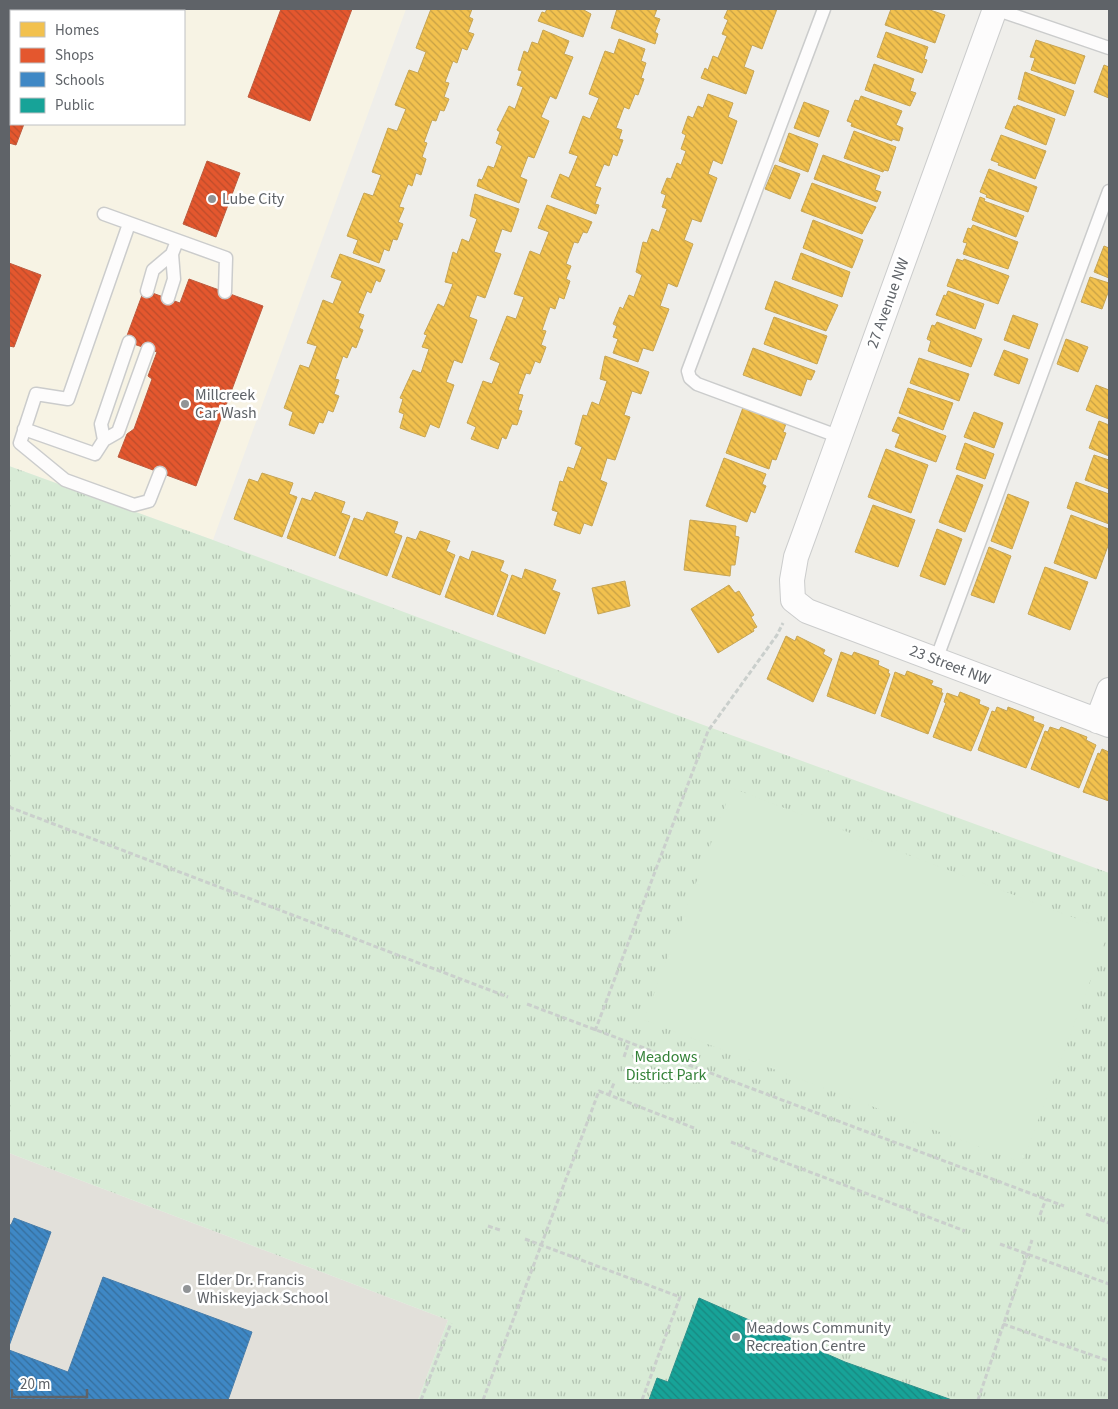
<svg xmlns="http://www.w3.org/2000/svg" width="1118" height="1409" font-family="'Source Sans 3',sans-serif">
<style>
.commercial{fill:#f7f3e4;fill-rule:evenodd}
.education{fill:#e2e0da}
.park{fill:url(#park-tufts)}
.pitch{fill:#d8ebd6}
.homes{fill:url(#homes-back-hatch);stroke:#c6a556}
.shops{fill:url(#shops-back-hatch);stroke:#bc5b3f}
.schools{fill:url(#schools-back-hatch);stroke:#497da9}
.public{fill:url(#public-back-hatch);stroke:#2d908a}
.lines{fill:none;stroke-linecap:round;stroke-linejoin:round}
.service-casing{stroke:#cbcccc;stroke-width:15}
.minor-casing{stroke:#cbcccc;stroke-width:26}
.path{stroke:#cacfcc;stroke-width:3;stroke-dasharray:5 2.5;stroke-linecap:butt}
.service{stroke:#fdfcfc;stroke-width:12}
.minor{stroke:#fdfcfc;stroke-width:24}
.poi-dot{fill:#919496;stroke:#fff;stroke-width:2}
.labels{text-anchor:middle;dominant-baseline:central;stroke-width:5;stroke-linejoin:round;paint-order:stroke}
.poi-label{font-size:16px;fill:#5f6368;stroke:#fff;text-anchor:start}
.street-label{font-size:16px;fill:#5f6368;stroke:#fff}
.park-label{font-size:16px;fill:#348238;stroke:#fff}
</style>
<defs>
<pattern id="park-tufts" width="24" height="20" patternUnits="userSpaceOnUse" patternTransform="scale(1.25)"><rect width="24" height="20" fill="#d8ebd6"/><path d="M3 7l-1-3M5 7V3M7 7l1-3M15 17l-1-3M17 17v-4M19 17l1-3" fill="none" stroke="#b2c2b1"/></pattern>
<pattern id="homes-back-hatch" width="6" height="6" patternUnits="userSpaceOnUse" patternTransform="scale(1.25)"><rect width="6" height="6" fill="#f2c14e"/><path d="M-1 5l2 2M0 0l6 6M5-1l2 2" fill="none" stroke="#c7a045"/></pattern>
<pattern id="shops-back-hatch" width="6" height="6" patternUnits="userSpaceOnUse" patternTransform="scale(1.25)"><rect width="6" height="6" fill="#e4572e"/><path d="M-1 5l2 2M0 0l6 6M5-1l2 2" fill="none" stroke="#bc4c2b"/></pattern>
<pattern id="schools-back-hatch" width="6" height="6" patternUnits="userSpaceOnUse" patternTransform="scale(1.25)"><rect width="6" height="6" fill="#3f88c5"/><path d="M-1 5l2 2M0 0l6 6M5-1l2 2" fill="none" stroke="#366e9c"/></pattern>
<pattern id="public-back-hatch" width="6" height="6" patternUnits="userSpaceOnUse" patternTransform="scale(1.25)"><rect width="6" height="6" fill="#17a398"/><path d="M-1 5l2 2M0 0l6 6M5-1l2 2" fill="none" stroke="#188880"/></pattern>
</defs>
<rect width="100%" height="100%" fill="#efeeea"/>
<path class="commercial" d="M9 9H406L213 540 9 466ZM11 11H184V124H11Z"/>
<path class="education" d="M9 1153 448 1320 418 1400H9Z"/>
<path class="park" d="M9 466 213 540 698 723 1109 873V1400H418L448 1320 9 1153Z"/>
<path class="pitch" d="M732 788 1109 931 1022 1163 644 1020Z"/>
<path class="homes" d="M431 9H472L469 17 473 19 468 32 474 34 467 50 462 48 457 63 453 61 445 82 449 83 444 97 449 99 444 111 440 110 436 121 432 120 424 142 427 143 422 157 426 159 421 175 416 173 412 186 408 184 399 207 404 208 398 222 403 224 397 240 393 239 389 251 384 249 379 263 353 253 358 240 347 236 364 193 373 196 381 175 372 172 388 128 397 131 406 109 395 105 409 70 418 73 426 52 416 48Z
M547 9H582L591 14 583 37 538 21 542 12 545 13Z
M617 9H657L654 17 660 19 655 32 658 34 655 44 611 28Z
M728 9H777L762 49 752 45 744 67 754 71 746 94 701 78 705 68 708 70 713 56 718 58 727 36 722 34 728 20 724 18Z
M891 9H927L945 15 935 43 885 25Z
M543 30 569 41 564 54 573 57 556 99 550 96 541 117 549 121 534 158 528 156 520 177 527 180 519 203 477 186 479 179 482 180 488 166 494 168 502 146 496 143 500 132 497 130 509 106 515 109 523 87 517 85 522 71 518 70 524 51 528 53 532 42 538 44Z
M886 32 928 47 924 59 927 60 922 73 877 57Z
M619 39 645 49 641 61 646 63 641 78 644 79 638 95 635 94 629 109 624 107 616 128 622 130 619 139 623 140 617 156 613 154 609 166 604 164 595 186 601 188 595 204 599 205 596 214 551 197 560 174 569 178 578 156 569 153 583 116 590 119 599 98 589 94 605 51 614 54Z
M1036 40 1085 56 1075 84 1031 70 1035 58 1030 57Z
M874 64 914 79 910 91 916 93 910 106 865 90Z
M1104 65 1109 67V98L1094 92Z
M1025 72 1074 91 1065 116 1018 99Z
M708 94 733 103 728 117 737 121 722 164 713 160 708 174 717 178 701 222 692 219 684 240 693 244 677 287 668 283 660 306 669 309 653 351 643 348 638 362 613 353 618 339 613 337 617 326 613 324 620 307 623 309 629 295 634 297 642 275 636 272 643 242 647 243 652 229 659 232 667 209 662 207 666 195 661 193 667 178 671 179 677 163 681 165 686 151 681 149 686 135 682 133 688 116 693 118 698 106 703 108Z
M861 96 902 111 896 125 903 128 899 141 892 139V141L851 126 852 123 847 121 855 100 859 101Z
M804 102 829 111 819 137 794 128Z
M1017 105 1055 119 1046 145 1005 128 1014 106 1016 107Z
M854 131 896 147 888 171 884 170 883 172 844 158Z
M789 133 818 144 808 172 779 161Z
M1001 135 1046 151 1035 179 998 165 999 163 991 160Z
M823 155 880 176 875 190 881 192 877 202 814 179Z
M775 165 800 174 790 199 765 189Z
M989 169 1037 187 1028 212 986 197 987 195 980 192Z
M812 183 876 207 862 234 801 211Z
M475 194 519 209 511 232 502 229 494 252 501 254 485 298 477 295 469 317 477 320 462 363 454 360 446 382 454 385 439 428 430 424 425 437 400 428 404 414 399 412 403 399 400 398 413 370 421 373 429 349 422 347 427 335 424 334 438 304 444 307 453 284 445 282 453 252 457 254 462 239 469 242 477 219 470 216Z
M980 197 985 199 984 201 1024 216 1016 237 972 220Z
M547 205 592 222 587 233 583 232 578 243 574 242 566 264 571 266 566 279 570 281 564 299 559 297 555 309 550 307 542 330 546 331 541 345 546 347 540 363 535 361 530 374 526 373 518 394 523 395 518 410 522 411 517 425 512 424 506 439 502 437 498 449 471 439 476 427 467 423 483 381 492 384 500 363 490 359 507 316 516 319 524 297 514 294 530 251 540 255 549 232 538 228Z
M813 220 863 240 852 268 803 248Z
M973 225 1018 242 1008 269 963 254 967 243 963 242 968 228 971 229Z
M1104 246 1109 248V278L1094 272Z
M801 253 850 272 842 297 792 279Z
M340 254 385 270 380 282 376 280 371 293 367 291 358 313 364 315 359 328 363 330 356 348 352 346 347 358 343 356 335 379 339 380 334 394 339 396 333 412 328 410 323 423 319 422 314 434 289 425 293 412 284 408 300 365 309 368 317 346 307 343 323 300 333 304 342 281 331 277Z
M957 259 963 261 964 259 1009 276 998 304 947 286Z
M1090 277 1109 283V290L1102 309 1081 302Z
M775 281 838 305 826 331 765 309Z
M948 291 984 304 975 329 936 315 944 295 946 296Z
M1013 315 1038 324 1029 349 1004 340Z
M774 317 827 336 817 364 764 344Z
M937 322 982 339 971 367 928 351 931 341 927 339 932 325 935 326Z
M1066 339 1088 347 1078 372 1057 364Z
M753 348 815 371 811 380 807 379 801 396 743 375Z
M1004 350 1028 359 1019 384 994 375Z
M605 356 649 372 641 394 632 391 624 415 630 417 615 460 607 458 600 480 607 483 592 526 584 523 580 534 554 525 558 512 552 510 560 481 563 482 568 467 574 469 582 447 575 444 583 415 587 416 592 402 599 405 607 381 600 379Z
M919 358 969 374 959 401 910 383Z
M1096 385 1109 390V419L1086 410Z
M908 388 953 403 943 430 899 413Z
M744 405 787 421 783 432 786 433 776 460 772 459 769 469 726 453Z
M974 412 1003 423 994 448 964 437Z
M898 417 946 436 936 462 895 447 900 434 892 431Z
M1099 421 1109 425V456L1089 448Z
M965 443 994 454 985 479 956 469Z
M886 449 928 465 911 513 868 497Z
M1094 455 1109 460V489L1085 480Z
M724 458 766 474 762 484 766 486 755 513 751 511 747 522 706 506Z
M262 473 293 483 289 494 297 497 282 537 234 519 249 479 258 482Z
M957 475 983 485 965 532 939 522Z
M1076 482 1109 494V524L1067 508Z
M315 492 345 502 341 513 350 516 335 556 287 538 302 498 311 501Z
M1008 494 1029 502 1012 549 991 541Z
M873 505 915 520 898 567 855 552Z
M367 512 398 522 394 533 402 536 387 576 339 558 354 518 363 521Z
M1071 515 1109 529V543L1096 579 1054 563Z
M690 520 736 526 735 536 739 537 735 565H731L730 576 684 570Z
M937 529 962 539 945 585 920 576Z
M420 531 450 541 446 551 455 555 440 595 392 577 407 537 416 540Z
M989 547 1011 556 994 603 971 595Z
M472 551 504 561 500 571 508 575 493 615 445 597 460 556 469 560Z
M1045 567 1088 582 1070 630 1028 614Z
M525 569 556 580 552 590 560 593 545 634 497 616 512 575 522 579Z
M625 581 630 606 598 614 592 588Z
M729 585 735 593 739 591 754 615 751 617 757 627 753 629 754 631 718 653 691 609Z
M786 636 795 641 797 636 825 650 823 654 832 659 813 702 767 679Z
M841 652 852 656 854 652 879 661 878 665 889 670 888 673 890 674 875 714 827 696Z
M907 671 933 681 931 685 942 689 941 693H943L928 734 881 716 895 672 905 676Z
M960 692 980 700 979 704 989 708 971 751 933 737 946 703 944 702 947 693 958 697Z
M997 707 1007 711 1008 707 1034 717 1033 721 1044 725 1026 768 978 750 992 711 995 712Z
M1050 727 1059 730 1061 727 1087 737 1086 740 1096 745 1079 788 1031 769 1045 731 1048 732Z
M1102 749 1109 752V801L1083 792 1098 753 1100 754Z"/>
<path class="shops" d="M281 9H352L310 121 248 97Z
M9 53 11 54V124H24L16 145 9 143Z
M207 161 240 173 216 237 183 224Z
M9 263 41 275 14 347 9 346Z
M189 279 263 306 196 486 118 457 127 434 134 429 152 379 148 376 157 352 125 341 144 290 180 303Z"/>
<path class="schools" d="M14 1218 51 1232 9 1346V1224L11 1225Z
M103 1277 252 1332 228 1400H9V1350L68 1372Z"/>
<path class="public" d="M699 1298 845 1362 952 1400H649L657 1378 668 1382Z"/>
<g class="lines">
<defs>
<path id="service" d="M85 9 92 11
M824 9 688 371 690 378 697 384 840 437
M995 9 1109 48
M116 11 119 9
M9 50 11 51
M104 214 226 258 225 292
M129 224 68 399 36 394 20 443 65 480 134 505 149 501 160 473
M147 291 153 270 172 254
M168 298 174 279 172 254 177 241
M24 429 95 454 104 440 101 424 129 342
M104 440 118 432 148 349
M936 660 1109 191"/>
<path id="minor" d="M995 9 796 557 792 580 793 600 807 611 1109 725
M1097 721 1109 690"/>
</defs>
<use href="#service" class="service-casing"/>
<use href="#minor" class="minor-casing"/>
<path class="path" d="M9 807 508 997
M527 1004 1064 1206
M595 1031 708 731 777 635 783 623
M624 1057 629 1042
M609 1095 614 1083
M731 1142 965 1231
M1086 1214 1109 1223
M1040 1215 1046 1199
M488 1226 500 1230
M525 1239 680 1297 642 1400
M1000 1244 1109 1284
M1003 1324 1109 1361
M421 1400 451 1323
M483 1400 599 1091 694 1128
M978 1400 1032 1240"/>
<use href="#service" class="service"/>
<use href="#minor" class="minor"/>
</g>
<g class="poi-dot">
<circle cx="212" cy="199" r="5"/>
<circle cx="185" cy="404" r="5"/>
<circle cx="187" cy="1289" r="5"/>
<circle cx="736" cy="1337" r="5"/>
</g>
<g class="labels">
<g class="poi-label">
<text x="222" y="199">Lube City</text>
<text x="195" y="395">Millcreek<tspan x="195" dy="18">Car Wash</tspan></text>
<text x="197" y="1280">Elder Dr. Francis<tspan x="197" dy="18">Whiskeyjack School</tspan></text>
<text x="746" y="1328">Meadows Community<tspan x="746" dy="18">Recreation Centre</tspan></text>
</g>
<g class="street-label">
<text transform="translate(888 303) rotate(-70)">27 Avenue NW</text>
<text transform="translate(950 665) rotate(21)">23 Street NW</text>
</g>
<g class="park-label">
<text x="666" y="1057">Meadows<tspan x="666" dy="18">District Park</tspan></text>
</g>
</g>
<rect width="1118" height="1409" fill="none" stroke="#5f6368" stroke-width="20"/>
<rect x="10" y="10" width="175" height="115" fill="#ffffff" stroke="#bfc1c3"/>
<rect x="20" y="22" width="25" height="15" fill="#f2c14e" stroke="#bfc1c3"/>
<text x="55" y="35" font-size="15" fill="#5f6368">Homes</text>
<rect x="20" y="48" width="25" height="15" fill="#e4572e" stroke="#bfc1c3"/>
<text x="55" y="60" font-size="15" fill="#5f6368">Shops</text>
<rect x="20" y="72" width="25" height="15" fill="#3f88c5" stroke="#bfc1c3"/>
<text x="55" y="85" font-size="15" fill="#5f6368">Schools</text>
<rect x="20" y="98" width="25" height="15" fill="#17a398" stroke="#bfc1c3"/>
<text x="55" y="110" font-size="15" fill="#5f6368">Public</text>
<path d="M12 1389v8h75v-8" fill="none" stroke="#5f6368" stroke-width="2.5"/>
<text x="20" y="1389" font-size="15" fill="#5f6368" stroke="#ffffff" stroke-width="4" paint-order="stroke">20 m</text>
</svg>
